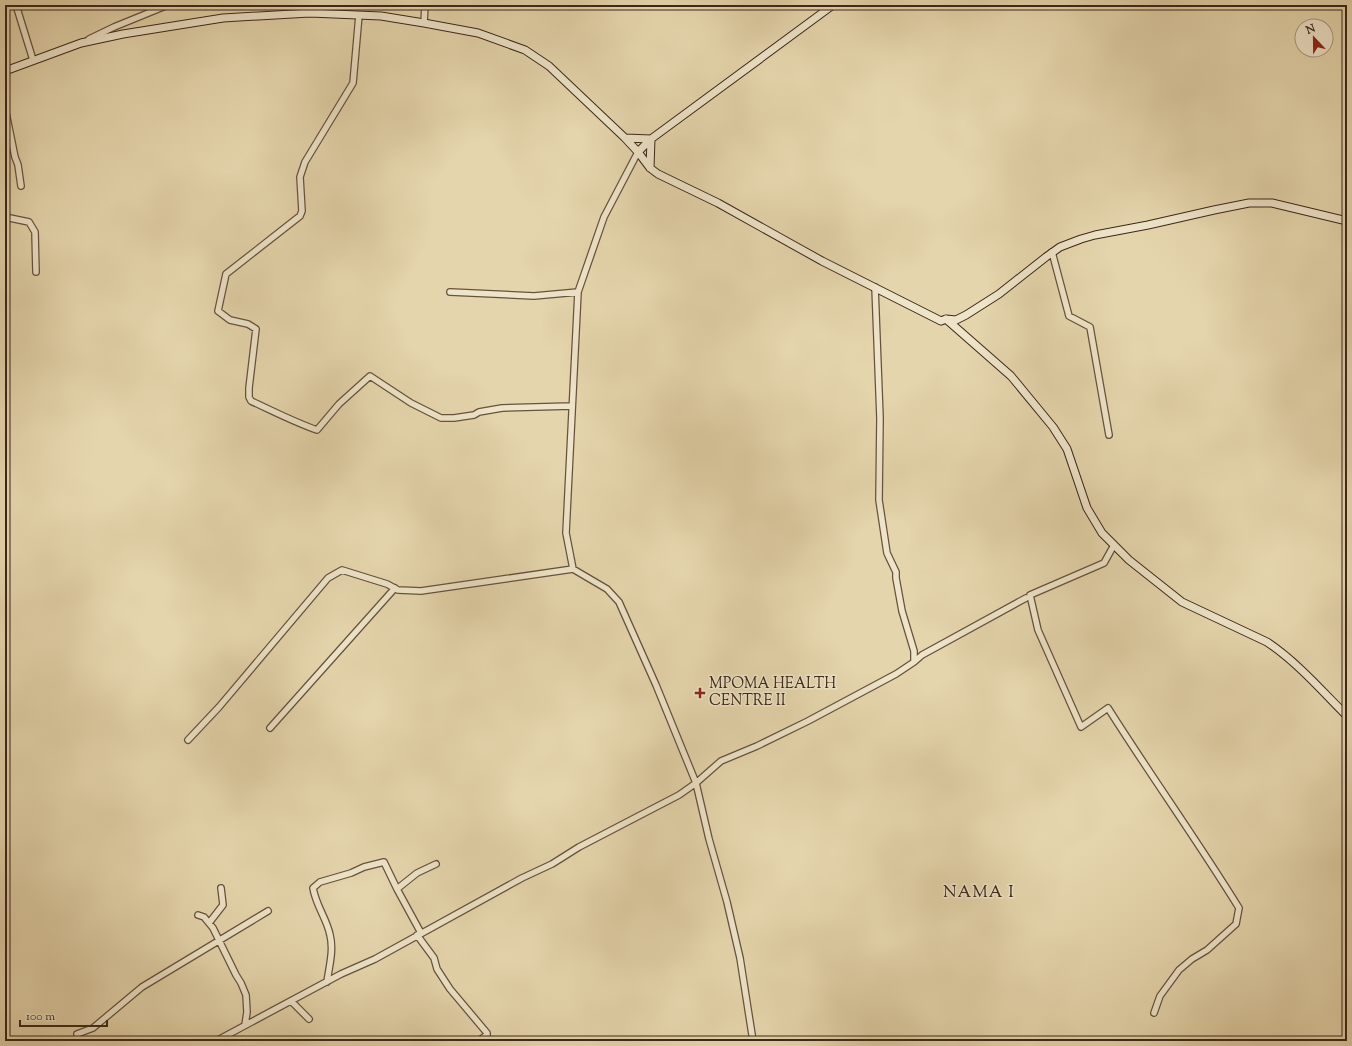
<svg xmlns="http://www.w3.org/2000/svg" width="1352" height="1046" font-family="'Sorts Mill Goudy',serif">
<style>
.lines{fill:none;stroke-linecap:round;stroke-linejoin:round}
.street-casing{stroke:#66523e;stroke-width:8}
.secondary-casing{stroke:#3c271a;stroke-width:9}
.street{stroke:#eee4c9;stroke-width:5.5}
.secondary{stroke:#eee4c9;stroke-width:7}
.poi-dot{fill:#8f2418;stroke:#eee4c9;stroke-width:1.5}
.labels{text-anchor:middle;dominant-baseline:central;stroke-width:3;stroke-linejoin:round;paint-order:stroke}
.poi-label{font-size:15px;fill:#3c271a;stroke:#eee4c9;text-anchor:start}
.quarter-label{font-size:17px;letter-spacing:1px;fill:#3c271a;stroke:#eee4c9}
</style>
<rect width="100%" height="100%" fill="#e5d5ac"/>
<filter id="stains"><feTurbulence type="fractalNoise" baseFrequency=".005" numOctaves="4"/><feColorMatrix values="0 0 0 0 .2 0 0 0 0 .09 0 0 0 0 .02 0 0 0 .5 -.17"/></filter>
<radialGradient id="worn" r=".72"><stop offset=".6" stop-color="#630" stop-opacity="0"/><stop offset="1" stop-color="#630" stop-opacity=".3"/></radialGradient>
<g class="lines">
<defs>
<path id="street" d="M16 5 33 60
M310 13 314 5
M359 15 353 83 305 162 300 177 302 211 300 216 226 274 218 311 230 320 248 324 256 329 249 388V397L251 401C273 411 294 422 317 430L339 404 370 376 411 403 441 418H454L474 415 479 412 502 408 572 406
M424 23 425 5
M89 39 114 27 168 5
M5 108 15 157 18 165 21 186
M638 152 604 217 578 292 566 533 573 569 607 589 619 602 656 685 696 783 709 839 727 902 740 958 753 1041
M5 217 29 222 35 232 36 272
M1052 252 1069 316 1090 327 1109 435
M875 287 880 418 879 500 887 553 896 572V578L902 611 914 651V662L922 655 1026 598
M450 292 534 296 578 292
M1114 545 1104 563 1030 595 1038 630 1081 727 1108 708C1151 776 1197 840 1239 908L1236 924 1207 950 1192 959 1179 970 1160 996 1154 1013
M270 728 395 588
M188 740 219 707 328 578 342 570 387 584 398 590 421 591 573 569
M397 889 417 873 436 864
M198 915 204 917 213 928 236 975 241 983 246 995 247 1012 245 1025
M209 923 223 905 221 888
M417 935 434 958 437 969 450 989 487 1033V1035L478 1041
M327 982C329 967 334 950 330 935 327 919 316 906 313 888L320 882 351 873 364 867 384 862 397 889 421 933
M291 1001 309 1019
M77 1034 93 1028 142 987 268 911
M216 1041 341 974 375 959 522 878 552 864 579 847 679 795 696 783 721 761 757 746 808 721 896 674 914 662"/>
<path id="secondary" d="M5 71 81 43 123 34 223 18 310 13 381 16 424 23 478 33 525 50 549 66 625 138 638 152 650 168 658 174 718 203 822 261 941 321 946 319 956 320 966 315 999 294 1046 257 1060 247 1081 239 1095 235 1148 225 1214 210 1249 203H1272L1347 221
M625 138 651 139 650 168
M638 152 651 139 833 5
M946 319 1011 376 1053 427 1067 449 1087 508 1102 533 1129 560 1182 602 1267 642C1297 662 1322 691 1347 716"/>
</defs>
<use href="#street" class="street-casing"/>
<use href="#secondary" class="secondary-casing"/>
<use href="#street" class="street"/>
<use href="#secondary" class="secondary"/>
</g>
<path class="poi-dot" d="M698 687h4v4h4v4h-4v4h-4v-4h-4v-4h4z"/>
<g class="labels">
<g class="poi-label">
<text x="709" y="684">MPOMA HEALTH<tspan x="709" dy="17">CENTRE II</tspan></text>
</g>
<g class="quarter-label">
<text x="979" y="893">NAMA I</text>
</g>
</g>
<rect width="1352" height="1046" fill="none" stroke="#e5d5ac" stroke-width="20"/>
<rect x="6" y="6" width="1340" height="1034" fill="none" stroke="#3c271a" stroke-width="2"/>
<rect x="10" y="10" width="1332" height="1026" fill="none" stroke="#3c271a"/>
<g transform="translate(1314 38) rotate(338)"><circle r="19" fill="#eee4c9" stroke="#a79883"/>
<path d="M0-3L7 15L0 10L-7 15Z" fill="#8f2418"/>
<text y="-6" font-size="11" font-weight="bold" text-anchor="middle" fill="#3c271a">N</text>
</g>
<path d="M20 1020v6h87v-6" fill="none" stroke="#3c271a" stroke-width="2"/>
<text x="26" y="1020" font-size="12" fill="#3c271a" stroke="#eee4c9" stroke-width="3" paint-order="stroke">100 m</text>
<rect width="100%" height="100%" filter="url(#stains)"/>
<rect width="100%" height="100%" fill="url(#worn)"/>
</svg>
